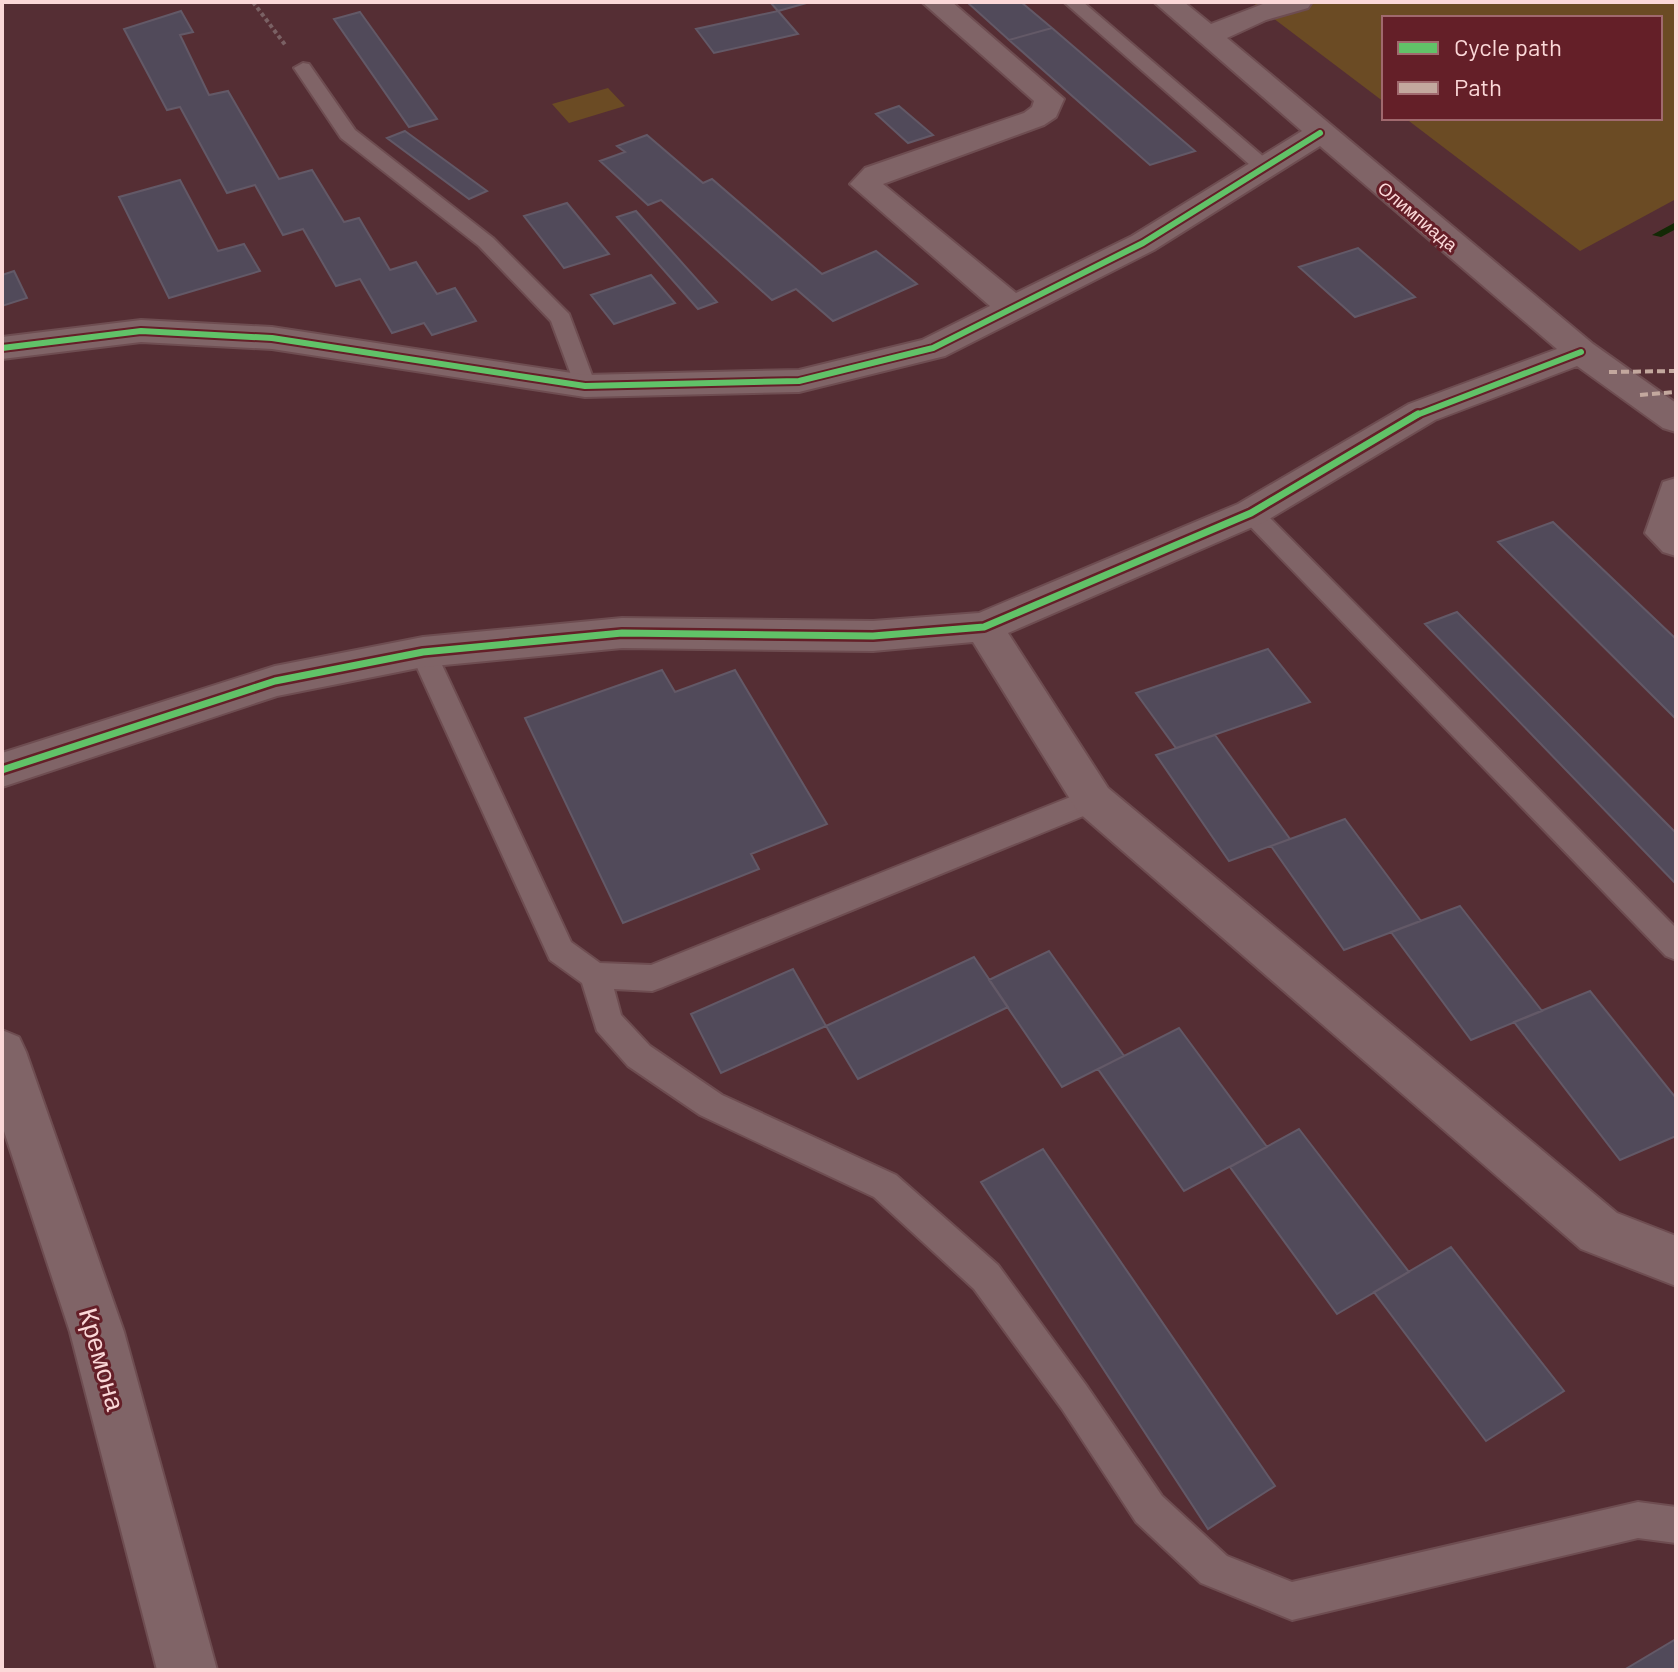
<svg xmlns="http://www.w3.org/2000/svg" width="1678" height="1672" font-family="Barlow,sans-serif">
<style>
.green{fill:#6b4b24}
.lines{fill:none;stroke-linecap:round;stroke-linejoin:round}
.stream{fill:#132905;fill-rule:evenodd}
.building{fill:#514a5a;stroke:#635967;stroke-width:2}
.lane-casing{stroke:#6e4d51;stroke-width:4}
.street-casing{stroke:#6e4d51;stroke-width:4}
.path{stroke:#7a6164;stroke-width:4;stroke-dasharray:4 3;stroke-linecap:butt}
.lane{fill:#806467;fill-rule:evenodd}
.street{fill:#806467;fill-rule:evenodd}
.quiet{stroke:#c3a89e;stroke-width:4;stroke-dasharray:8 4;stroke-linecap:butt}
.cycleway-far1-casing{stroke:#641f28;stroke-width:10}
.cycleway-casing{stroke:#641f28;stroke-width:12}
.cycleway-far1{stroke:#61c268;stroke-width:6}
.cycleway{stroke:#61c268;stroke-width:7}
.labels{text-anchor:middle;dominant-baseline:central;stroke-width:6;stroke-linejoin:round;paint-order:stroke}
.far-street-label{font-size:18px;fill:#fbd8d8;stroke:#641f28}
.near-street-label{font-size:26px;fill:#fbd8d8;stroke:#641f28}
</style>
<rect width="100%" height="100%" fill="#552e34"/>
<path class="green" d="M1252 2H1676V199L1580 251 1405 118H1660V18H1384V102Z
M608 88 625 106 569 123 552 104Z"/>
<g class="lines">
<path class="stream" d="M1676 222V229L1661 237 1652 235Z"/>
</g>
<path class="building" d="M770 2H810L778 11Z
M967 2H1021L1052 28 1009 40Z
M181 11 193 32 180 35 209 95 228 91 279 179 312 170 344 222 359 218 390 270 416 262 437 294 455 288 476 321 432 335 424 323 392 333 360 279 336 286 303 229 283 235 255 185 227 193 180 107 167 110 124 29Z
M778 11 798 34 714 53 696 29Z
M360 12 437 119 409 127 334 19Z
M1052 28 1195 151 1150 165 1009 40Z
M899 106 933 135 908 143 876 114Z
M405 131 487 191 469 199 387 138Z
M647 135 703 183 712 179 822 274 876 251 917 284 833 321 796 289 772 300 661 200 648 205 600 161 625 152 617 146Z
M180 180 218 251 244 244 260 271 169 298 119 197Z
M567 203 609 254 564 268 524 216Z
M636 211 717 302 698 309 617 217Z
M1358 248 1415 297 1355 317 1299 267Z
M14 271 27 298 2 306V275Z
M651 275 675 303 614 324 591 295Z
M1553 522 1676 639V719L1498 542Z
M1457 612 1676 833V884L1425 624Z
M1268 649 1310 702 1176 748 1136 693Z
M662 670 675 692 735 670 827 824 751 854 759 869 623 923 525 718Z
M1215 735 1290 839 1229 861 1156 755Z
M1345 819 1421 921 1344 950 1271 846Z
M1460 906 1542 1011 1471 1040 1391 932Z
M1049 951 1124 1056 1062 1087 989 980Z
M974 957 1008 1007 858 1079 826 1026Z
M793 969 826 1026 721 1073 691 1014Z
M1590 991 1676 1098V1136L1620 1160 1514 1022Z
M1179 1028 1267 1147 1184 1191 1098 1069Z
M1299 1129 1409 1272 1337 1314 1230 1167Z
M1043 1149 1275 1486 1208 1529 981 1182Z
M1451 1247 1564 1391 1486 1441 1374 1292Z
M1676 1639V1670H1624Z"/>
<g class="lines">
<defs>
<path id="lane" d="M1064 2H1083L1272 164 1275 168 1272 172H1258Z
M303 63 309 64 355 130 493 238 569 314 596 386 593 391H577L551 321 479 246 341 138 294 68Z
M1251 505 1259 507 1676 928V960L1666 956 1243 519 1239 513 1243 507Z
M423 643 432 645 436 652 571 942 600 963 651 965 1083 792 1093 789 1103 792 1107 800 1103 808 663 987 652 991 614 989 621 1015 650 1046 722 1095 896 1175 998 1265 1086 1385 1162 1496 1227 1556 1292 1582 1638 1502 1676 1507V1543L1638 1538 1292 1620 1201 1583 1136 1522 1062 1409 974 1289 874 1197 700 1115 628 1066 597 1031 582 983 550 960 410 652 414 645Z"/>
<path id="street" d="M922 2H952L1064 99 1056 117 1044 125 883 184 1016 293 1132 236 1302 131 1154 2H1184L1211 24 1268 2H1312L1308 8 1266 20 1227 38 1593 344 1676 403V432L1663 428 1577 366 1435 420 1264 522 1008 633 1108 788 1617 1213 1676 1236V1286L1581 1249 1078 812 973 642 873 651 622 648 423 667 277 696 2 787V753L275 666 423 637 622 618 873 621 979 613 1238 504 1409 404 1557 349 1320 146 1154 250 945 356 799 392 585 397 272 349 141 342 2 359V337L141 320 272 327 585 375 799 370 922 340 990 306 850 184 865 168 1024 113 1032 107 1034 101Z
M1676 478V556L1663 552 1645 533 1663 482Z
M2 1030 19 1037 26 1052 124 1332 217 1670H157L70 1332 2 1125Z"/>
</defs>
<use href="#lane" class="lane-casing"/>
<use href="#street" class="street-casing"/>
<path class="path" d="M253 2 286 46"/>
<use href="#lane" class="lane"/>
<use href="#street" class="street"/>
<path class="quiet" d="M1609 372 1676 371
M1640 395 1676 392"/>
<defs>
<path id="cycleway-far1" d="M2 348 141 331 272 338 585 386 799 381 933 348 1143 243 1320 133
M1414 416 1581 352"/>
<path id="cycleway" d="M2 770 275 681 423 652 622 633 873 636 984 627 1251 513 1418 414"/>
</defs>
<use href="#cycleway-far1" class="cycleway-far1-casing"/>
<use href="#cycleway" class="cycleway-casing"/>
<use href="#cycleway-far1" class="cycleway-far1"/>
<use href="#cycleway" class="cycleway"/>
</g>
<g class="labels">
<g class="far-street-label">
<text transform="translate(1418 216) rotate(40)">Олимпиада</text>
</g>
<g class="near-street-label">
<text transform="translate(103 1359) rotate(74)">Кремона</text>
</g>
</g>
<rect width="1678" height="1672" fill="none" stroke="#fbd8d8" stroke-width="8"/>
<rect x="1382" y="16" width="280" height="104" fill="#641f28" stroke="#a0696e" stroke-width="2"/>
<rect x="1398" y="42" width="40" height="12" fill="#61c268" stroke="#a0696e" stroke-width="2"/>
<text x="1454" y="56" font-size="24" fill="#fbd8d8">Cycle path</text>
<rect x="1398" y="82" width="40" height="12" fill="#c3a89e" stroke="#a0696e" stroke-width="2"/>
<text x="1454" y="96" font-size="24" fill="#fbd8d8">Path</text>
</svg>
